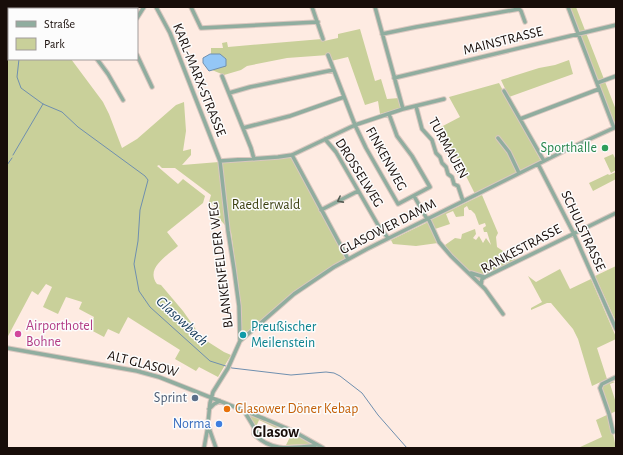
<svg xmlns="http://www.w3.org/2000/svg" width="623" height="455" font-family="'Alegreya Sans',sans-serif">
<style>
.green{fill:#c9d09a}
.water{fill:#94c7f6;stroke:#6f8faf}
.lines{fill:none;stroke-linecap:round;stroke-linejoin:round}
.stream{stroke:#6f8faf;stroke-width:1}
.minor-casing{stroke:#d9c7bf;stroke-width:5.5}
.minor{stroke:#90ad9f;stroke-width:3.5}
.oneway{stroke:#545d54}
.leisure-dot{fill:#2e9e5b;stroke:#fcfcfc;stroke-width:1.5}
.hotel-dot{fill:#d1479c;stroke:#fcfcfc;stroke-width:1.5}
.culture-dot{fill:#0f9aa8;stroke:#fcfcfc;stroke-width:1.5}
.service-dot{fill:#5c6f8a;stroke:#fcfcfc;stroke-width:1.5}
.food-dot{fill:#e8710a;stroke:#fcfcfc;stroke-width:1.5}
.shop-dot{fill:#3f7fe0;stroke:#fcfcfc;stroke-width:1.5}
.labels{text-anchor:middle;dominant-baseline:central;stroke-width:3;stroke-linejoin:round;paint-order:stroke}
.street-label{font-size:14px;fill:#180d09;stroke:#fcfcfc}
.leisure-label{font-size:14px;fill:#27864d;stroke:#fcfcfc;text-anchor:end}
.park-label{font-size:14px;fill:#3c400f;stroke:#fcfcfc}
.hotel-label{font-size:14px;fill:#b23c85;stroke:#fcfcfc;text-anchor:start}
.culture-label{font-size:14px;fill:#0d838f;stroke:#fcfcfc;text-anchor:start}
.service-label{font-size:14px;fill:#4e5e75;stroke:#fcfcfc;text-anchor:end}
.food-label{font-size:14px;fill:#c56008;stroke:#fcfcfc;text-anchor:start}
.shop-label{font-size:14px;fill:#366cbe;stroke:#fcfcfc;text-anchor:end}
.water-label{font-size:15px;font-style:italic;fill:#133958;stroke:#fcfcfc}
.quarter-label{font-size:16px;font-weight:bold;fill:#180d09;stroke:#fcfcfc}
</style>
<rect width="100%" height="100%" fill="#feebe2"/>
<path class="green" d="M7 7H72L70 9H9V59H71L103 102 109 114 122 148 137 139 176 105 184 102 186 131 183 151 191 149V155L182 165 291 156 346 259 322 274 243 335 242 334 239 291 231 232 217 216 219 210 209 202 211 195 175 168H162L159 165 157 166 178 184 183 179 205 196 203 203 167 232 178 246C167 256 145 268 157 284L161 285 183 311 202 338 224 352 231 355 218 377 199 367 196 371 175 359 180 350 128 317 119 334 108 329 104 337 89 329 94 317 79 309 82 302 66 297 58 314 43 307 52 287 46 284 38 295 32 291 7 338Z
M569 7H576L616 110V121L614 122Z
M360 29 375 81 381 79 387 99 399 98 402 108 380 114 378 101 365 105 348 57 331 61 328 55 287 58 247 66 241 70 224 75 212 70 211 67V48H223L222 43 227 42 228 47 322 39 324 41 338 38V34Z
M569 60 573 74 509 97 501 80 539 68 555 65Z
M499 83 541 161 475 194 453 150 439 128 460 117 449 97Z
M613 154 616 160V170L611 173 604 158Z
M616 172V179L593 191 589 183 608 174 609 175Z
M482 195 498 233 496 237 497 247 518 261 479 281C472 276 447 251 445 245L455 238 461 239 462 234 475 229 476 234 473 238 476 240 479 236 483 243 486 238 491 245 487 232H484L483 228 486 226 485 223 479 225 475 214 471 210H469L467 206 464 208V216L456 217 453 211 446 214 450 224 435 229 430 220Z
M428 222 438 243 416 246 393 244 391 240Z
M616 266V322L595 276Z
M560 269 570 289 591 279 616 337V339L597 348 607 379 592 386 578 339 573 329 551 303H547L531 310V308L542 302 528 276 536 282Z
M610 381 615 382 610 384 616 403V411L610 414 601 387 602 384Z
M248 413 274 424 314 444 286 445 291 435 259 420 256 427Z
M609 414 616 448H578L602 437 596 420Z"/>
<path class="water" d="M210 54H220L226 59V66L209 71 203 63V58Z"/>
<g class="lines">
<path class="stream" d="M29 9 30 7
M19 59 17 77 21 88 43 104 62 112 78 127 145 176 148 180 140 210 138 241 134 264 139 291 150 307 210 361 232 368 291 375 326 372 334 373 340 376 362 393 378 415 407 448
M13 155 43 104
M7 165 12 158"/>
<defs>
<path id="minor" d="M108 7 109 9
M156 7 170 33 220 161 228 231 234 269 239 306 240 341
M191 7 201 28 318 22
M312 7 323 39
M375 7 403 109
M518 7 519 9 521 11 525 22
M568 7 614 128
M137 18 144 7
M382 34 416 27 519 9
M137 55 152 87
M328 55 355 125 366 148 398 204 430 187 412 156 397 136 389 114
M97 59 108 74 123 100
M222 76 251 148 254 159
M394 78 616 25
M597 83 616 76
M504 91 544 161
M229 93 250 87 333 70
M416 106 422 129 432 140 436 153 440 157 442 163 446 167 448 174 452 177 454 184 458 186 463 201
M520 119 599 89
M243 128 290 116 344 97
M498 138 509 152 519 173
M325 139 336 152 378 225 388 238
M292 155 348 259
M220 161 278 157 292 155 355 125 403 109 444 99
M538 164 574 234 616 329
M414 196 427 219
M321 210 358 191
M428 218 439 242 451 256 485 289 503 314
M471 273 484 277
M481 285 482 279 485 277 616 213
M7 348 137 371 159 377 265 419 293 431 323 448
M209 409 214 404 220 401
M247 411 246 414 261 439
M254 428V434C271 452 291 448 313 446H315L316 444
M613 432 609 414 600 388 602 384 616 377
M204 448 208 426
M216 448 210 431 208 423 210 403 213 392 228 368 240 341 294 294 334 267 367 249 568 149 616 127"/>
</defs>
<use href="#minor" class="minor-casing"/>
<use href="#minor" class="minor"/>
</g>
<defs><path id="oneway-chevron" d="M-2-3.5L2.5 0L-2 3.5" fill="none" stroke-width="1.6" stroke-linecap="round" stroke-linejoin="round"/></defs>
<use class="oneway" href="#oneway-chevron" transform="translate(340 200) rotate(152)"/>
<circle class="leisure-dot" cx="605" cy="148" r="4"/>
<circle class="hotel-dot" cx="18" cy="334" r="4"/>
<circle class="culture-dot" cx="243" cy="335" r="4"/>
<circle class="service-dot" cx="195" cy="398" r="4"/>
<circle class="food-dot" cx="227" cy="409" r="4"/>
<circle class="shop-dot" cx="219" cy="424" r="4"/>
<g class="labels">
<g class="street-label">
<text transform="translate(503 41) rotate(-14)">MAINSTRASSE</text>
<text transform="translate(199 80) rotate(68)">KARL-MARX-STRASSE</text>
<text transform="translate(448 148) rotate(61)">TURMAUEN</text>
<text transform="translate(386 159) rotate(61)">FINKENWEG</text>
<text transform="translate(359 173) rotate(58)">DROSSELWEG</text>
<text transform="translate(388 227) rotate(-27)">GLASOWER DAMM</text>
<text transform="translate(583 231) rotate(65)">SCHULSTRASSE</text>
<text transform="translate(521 249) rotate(-28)">RANKESTRASSE</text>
<text transform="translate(221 265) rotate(-97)">BLANKENFELDER WEG</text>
<text transform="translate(143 364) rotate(14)">ALT GLASOW</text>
</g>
<g class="leisure-label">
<text x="597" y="148">Sporthalle</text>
</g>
<g class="park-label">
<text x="266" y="205">Raedlerwald</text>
</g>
<g class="hotel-label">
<text x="26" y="326">Airporthotel<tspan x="26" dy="16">Bohne</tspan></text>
</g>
<g class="culture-label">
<text x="251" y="327">Preußischer<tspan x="251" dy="16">Meilenstein</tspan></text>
</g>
<g class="service-label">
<text x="187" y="398">Sprint</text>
</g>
<g class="food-label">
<text x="235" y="409">Glasower Döner Kebap</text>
</g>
<g class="shop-label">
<text x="211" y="424">Norma</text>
</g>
<g class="water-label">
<text transform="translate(182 321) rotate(43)">Glasowbach</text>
</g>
<g class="quarter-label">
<text x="276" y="432">Glasow</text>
</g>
</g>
<rect width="623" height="455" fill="none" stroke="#180d09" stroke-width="16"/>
<rect x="8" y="8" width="130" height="52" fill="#fcfcfc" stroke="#a19c9b"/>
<rect x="16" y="21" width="20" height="6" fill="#90ad9f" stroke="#a19c9b"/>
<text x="44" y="28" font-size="12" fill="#180d09">Straße</text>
<rect x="16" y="38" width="20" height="12" fill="#c9d09a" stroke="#a19c9b"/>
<text x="44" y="48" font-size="12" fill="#180d09">Park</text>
</svg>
